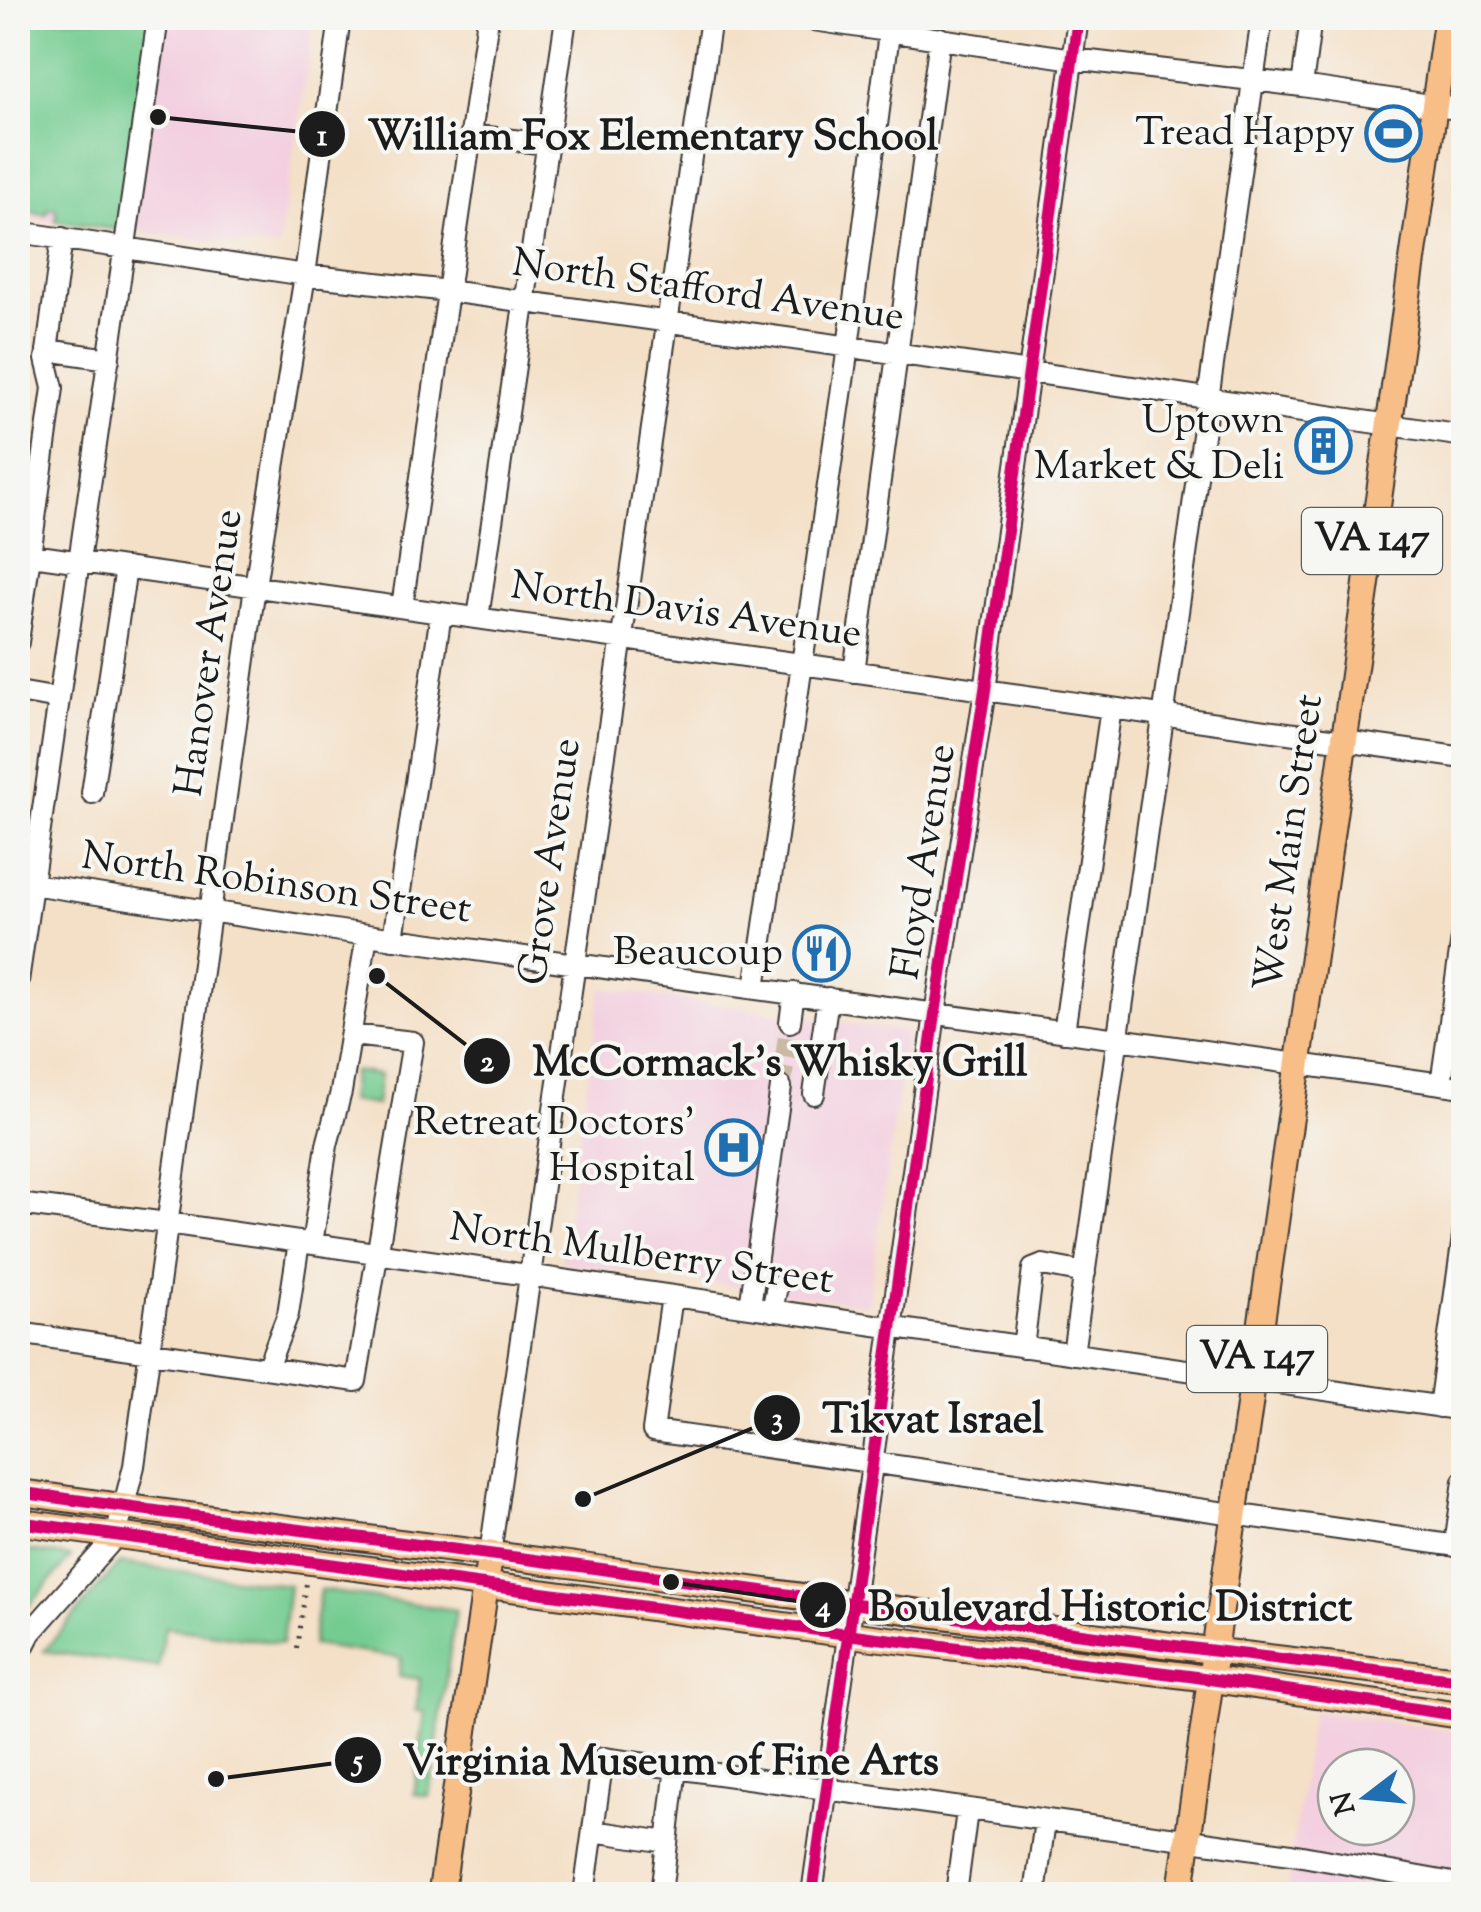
<svg xmlns="http://www.w3.org/2000/svg" width="1481" height="1912" font-family="'Sorts Mill Goudy',serif">
<style>
.built{fill:#f3cfdf;fill-rule:evenodd}
.green{fill:#75cc91;stroke:#487456;stroke-width:2.5}
.lines{fill:none;stroke-linecap:round;stroke-linejoin:round}
.minor-tunnel{stroke:#c9b9a5;stroke-width:20;stroke-dasharray:20 10;stroke-linecap:butt}
.minor-casing{stroke:#3c3936;stroke-width:24}
.major-casing{stroke:#3c3936;stroke-width:29}
.path{stroke:#3c3936;stroke-width:4;stroke-dasharray:2.5 8;stroke-linecap:butt}
.minor{stroke:#fff;stroke-width:20}
.major{stroke:#f7be87;stroke-width:25}
.cycleway-casing{stroke:#f6f6f2;stroke-width:19}
.cycleway{stroke:#d6006c;stroke-width:12}
.labels{text-anchor:middle;dominant-baseline:central;stroke-width:8;stroke-linejoin:round;paint-order:stroke}
.shield{fill:#f6f6f2;stroke:#5d5d5c;stroke-width:2.5}
.shield-label{font-size:38px;font-weight:bold;fill:#1c1c1c}
.poi-label{font-size:40px;fill:#1c1c1c;stroke:#f6f6f2;text-anchor:end}
.street-label{font-size:40px;fill:#1c1c1c;stroke:#f6f6f2}
.leader{fill:none;stroke:#1c1c1c;stroke-width:4}
.callout-dot{fill:#1c1c1c;stroke:#f6f6f2;stroke-width:4}
.mark-label{font-size:30px;text-anchor:middle;font-weight:bold;fill:#fff}
.callout-label{font-size:42px;text-anchor:middle;font-weight:bold;fill:#1c1c1c;stroke:#f6f6f2;stroke-width:8;stroke-linejoin:round;paint-order:stroke}
</style>
<rect width="100%" height="100%" fill="#f6f6f2"/>
<filter id="ink" filterUnits="userSpaceOnUse"><feTurbulence type="fractalNoise" baseFrequency=".01" numOctaves="2"/><feDisplacementMap in="SourceGraphic" scale="20" xChannelSelector="R" yChannelSelector="G"/><feConvolveMatrix kernelMatrix="1 2 1 2 8 2 1 2 1" color-interpolation-filters="sRGB"/></filter>
<filter id="wash" filterUnits="userSpaceOnUse"><feTurbulence type="fractalNoise" baseFrequency=".0048" numOctaves="4" result="noise"/><feDisplacementMap in="SourceGraphic" scale="40" xChannelSelector="R" yChannelSelector="G"/><feGaussianBlur stdDeviation="2.25" result="paint"/><feColorMatrix in="noise" values="0 0 0 0 0 0 0 0 0 0 0 0 0 0 0 0 0 1.4 0 .05"/><feComposite in="paint" operator="in"/></filter>
<g filter="url(#wash)">
<rect width="100%" height="100%" fill="#f4e0c7"/>
<path class="built" d="M18 18H315L278 249 18 216Z
M601 988 907 1032 868 1305 561 1262Z
M1312 1711 1463 1732V1894H1286ZM1336 1767H1396V1827H1336Z"/>
<path class="green" d="M18 18H151L119 230 56 221V208H47L46 214 18 210Z
M353 1071 380 1075 376 1105 349 1101Z
M18 1549 71 1557 24 1612 18 1600Z
M119 1563 289 1585 282 1643 165 1627 158 1667 44 1651Z
M320 1590 456 1610 429 1796 414 1794 425 1712 416 1710 420 1679 399 1676 401 1658 312 1645Z"/>
</g>
<g filter="url(#ink)">
<g class="lines">
<path class="minor-tunnel" d="M781 1087 790 1022"/>
<defs>
<path id="minor" d="M800 18 1073 59 1302 86 1464 110
M1302 86 1311 18
M471 135 547 144
M18 232 305 275 448 291 1051 375 1464 436
M47 350 109 359
M18 553 1464 758
M402 607 488 18
M478 618 566 18
M18 642 53 388 46 359 62 238
M854 672 940 38
M18 692 59 699
M92 793 126 568
M18 882 367 935 1464 1087
M393 939 441 613
M18 981 158 18
M755 988 848 347 891 18
M790 1022 794 993
M1064 1032 1111 708
M1441 1084 1464 924
M814 1094 828 998
M18 1204 167 1223 1464 1410
M312 1244 327 1145 341 1092 367 935
M672 1296 653 1431 1464 1547
M750 1307 781 1087
M772 1311 777 1286
M18 1333 356 1381 413 1042 352 1035
M1023 1347 1033 1269 1043 1265 1085 1273
M1073 1354 1262 18
M267 1368 288 1314 299 1242
M1439 1407 1464 1230
M1455 1546 1464 1481
M490 1554 711 18
M18 1657 31 1632 116 1536 134 1466 255 586 305 275 340 18
M593 1831 667 1842
M584 1894 603 1758 1291 1854 1464 1885
M661 1894 676 1767
M812 1894 935 1014 985 690 1078 18
M956 1894 967 1811
M1035 1894 1045 1821"/>
<path id="major" d="M18 1492C197 1518 377 1539 557 1563 859 1604 1160 1647 1464 1680
M18 1522 869 1637 1189 1676 1464 1716
M441 1894 488 1568
M1180 1894 1447 18"/>
</defs>
<use href="#minor" class="minor-casing"/>
<use href="#major" class="major-casing"/>
<path class="path" d="M297 1649 306 1583
M18 1779 29 1703
M139 1894 140 1883"/>
<use href="#minor" class="minor"/>
<use href="#major" class="major"/>
<defs>
<path id="cycleway" d="M18 1492C197 1518 377 1539 557 1563 859 1604 1160 1647 1464 1680
M18 1522 869 1637 1189 1676 1464 1716
M812 1894 935 1014 985 690 1078 18"/>
</defs>
<use href="#cycleway" class="cycleway-casing"/>
<use href="#cycleway" class="cycleway"/>
</g>
</g>
<defs>
<symbol id="stadium-ring" viewBox="-11 -11 22 22"><circle r="9.5" fill="#f6f6f2" stroke="#1f6fb2" stroke-width="1.5"/><path d="M0-5a6.5 5 0 1 0 0 10a6.5 5 0 1 0 0-10ZM-3.5-1.8h7v3.6h-7Z" fill="#1f6fb2"/></symbol>
<symbol id="building-ring" viewBox="-11 -11 22 22"><circle r="9.5" fill="#f6f6f2" stroke="#1f6fb2" stroke-width="1.5"/><path d="M-4-6H4V6H1V3H-1V6H-4ZM-2.5-4.3h1.7v1.8h-1.7ZM.8-4.3h1.7v1.8H.8ZM-2.5-1h1.7V.8h-1.7ZM.8-1h1.7V.8H.8Z" fill="#1f6fb2"/></symbol>
<symbol id="restaurant-ring" viewBox="-11 -11 22 22"><circle r="9.5" fill="#f6f6f2" stroke="#1f6fb2" stroke-width="1.5"/><path d="M-5-6h1v4h1v-4h1v4h1v-4h1v5L-1.5 .5V6h-2V.5L-5-1ZM5-6V6H3V1.5H1.5Q1.5-4 5-6Z" fill="#1f6fb2"/></symbol>
<symbol id="hospital-ring" viewBox="-11 -11 22 22"><circle r="9.5" fill="#f6f6f2" stroke="#1f6fb2" stroke-width="1.5"/><path d="M-5-5h3v3.5h4V-5h3V5h-3V1.5h-4V5h-3Z" fill="#1f6fb2"/></symbol>
</defs>
<g fill-rule="evenodd">
<use href="#stadium-ring" x="1362" y="102" width="63" height="63"/>
<use href="#building-ring" x="1292" y="414" width="63" height="63"/>
<use href="#restaurant-ring" x="790" y="922" width="63" height="63"/>
<use href="#hospital-ring" x="702" y="1116" width="63" height="63"/>
</g>
<g class="labels">
<g class="shield">
<rect x="1302" y="508" width="140" height="66" rx="8"/>
<rect x="1187" y="1326" width="140" height="66" rx="8"/>
</g>
<g class="shield-label">
<text x="1372" y="541">VA 147</text>
<text x="1257" y="1359">VA 147</text>
</g>
<g class="poi-label">
<text x="1355" y="134">Tread Happy</text>
<text x="1284" y="422">Uptown<tspan x="1284" dy="46">Market &amp; Deli</tspan></text>
<text x="783" y="954">Beaucoup</text>
<text x="695" y="1124">Retreat Doctors'<tspan x="695" dy="46">Hospital</tspan></text>
</g>
<g class="street-label">
<text transform="translate(708 292) rotate(8)">North Stafford Avenue</text>
<text transform="translate(686 612) rotate(8)">North Davis Avenue</text>
<text transform="translate(211 653) rotate(-82)">Hanover Avenue</text>
<text transform="translate(1291 843) rotate(-82)">West Main Street</text>
<text transform="translate(552 862) rotate(-82)">Grove Avenue</text>
<text transform="translate(926 862) rotate(-81)">Floyd Avenue</text>
<text transform="translate(276 885) rotate(8)">North Robinson Street</text>
<text transform="translate(641 1256) rotate(8)">North Mulberry Street</text>
</g>
</g>
<path class="leader" d="M158 117L322 134M377 976L487 1061M583 1499L777 1418M671 1582L823 1605M216 1779L358 1760"/>
<g class="callout-dot">
<circle cx="158" cy="117" r="10"/>
<circle cx="377" cy="976" r="10"/>
<circle cx="583" cy="1499" r="10"/>
<circle cx="671" cy="1582" r="10"/>
<circle cx="216" cy="1779" r="10"/>
<circle cx="322" cy="134" r="25"/>
<circle cx="487" cy="1061" r="25"/>
<circle cx="777" cy="1418" r="25"/>
<circle cx="823" cy="1605" r="25"/>
<circle cx="358" cy="1760" r="25"/>
</g>
<g class="mark-label">
<text x="322" y="145">1</text>
<text x="487" y="1071">2</text>
<text x="777" y="1428">3</text>
<text x="823" y="1616">4</text>
<text x="358" y="1770">5</text>
</g>
<g class="callout-label">
<text x="653" y="149">William Fox Elementary School</text>
<text x="780" y="1075">McCormack's Whisky Grill</text>
<text x="933" y="1432">Tikvat Israel</text>
<text x="1110" y="1620">Boulevard Historic District</text>
<text x="671" y="1774">Virginia Museum of Fine Arts</text>
</g>
<rect width="1481" height="1912" fill="none" stroke="#f6f6f2" stroke-width="60"/>
<g transform="translate(1366 1797) rotate(254)"><circle r="48" fill="#f6f6f2" stroke="#9f9f9c" stroke-width="2.5"/>
<path d="M0-8L18 38L0 25L-18 38Z" fill="#1f6fb2"/>
<text y="-15" font-size="28" font-weight="bold" text-anchor="middle" fill="#1c1c1c">N</text>
</g>
</svg>
